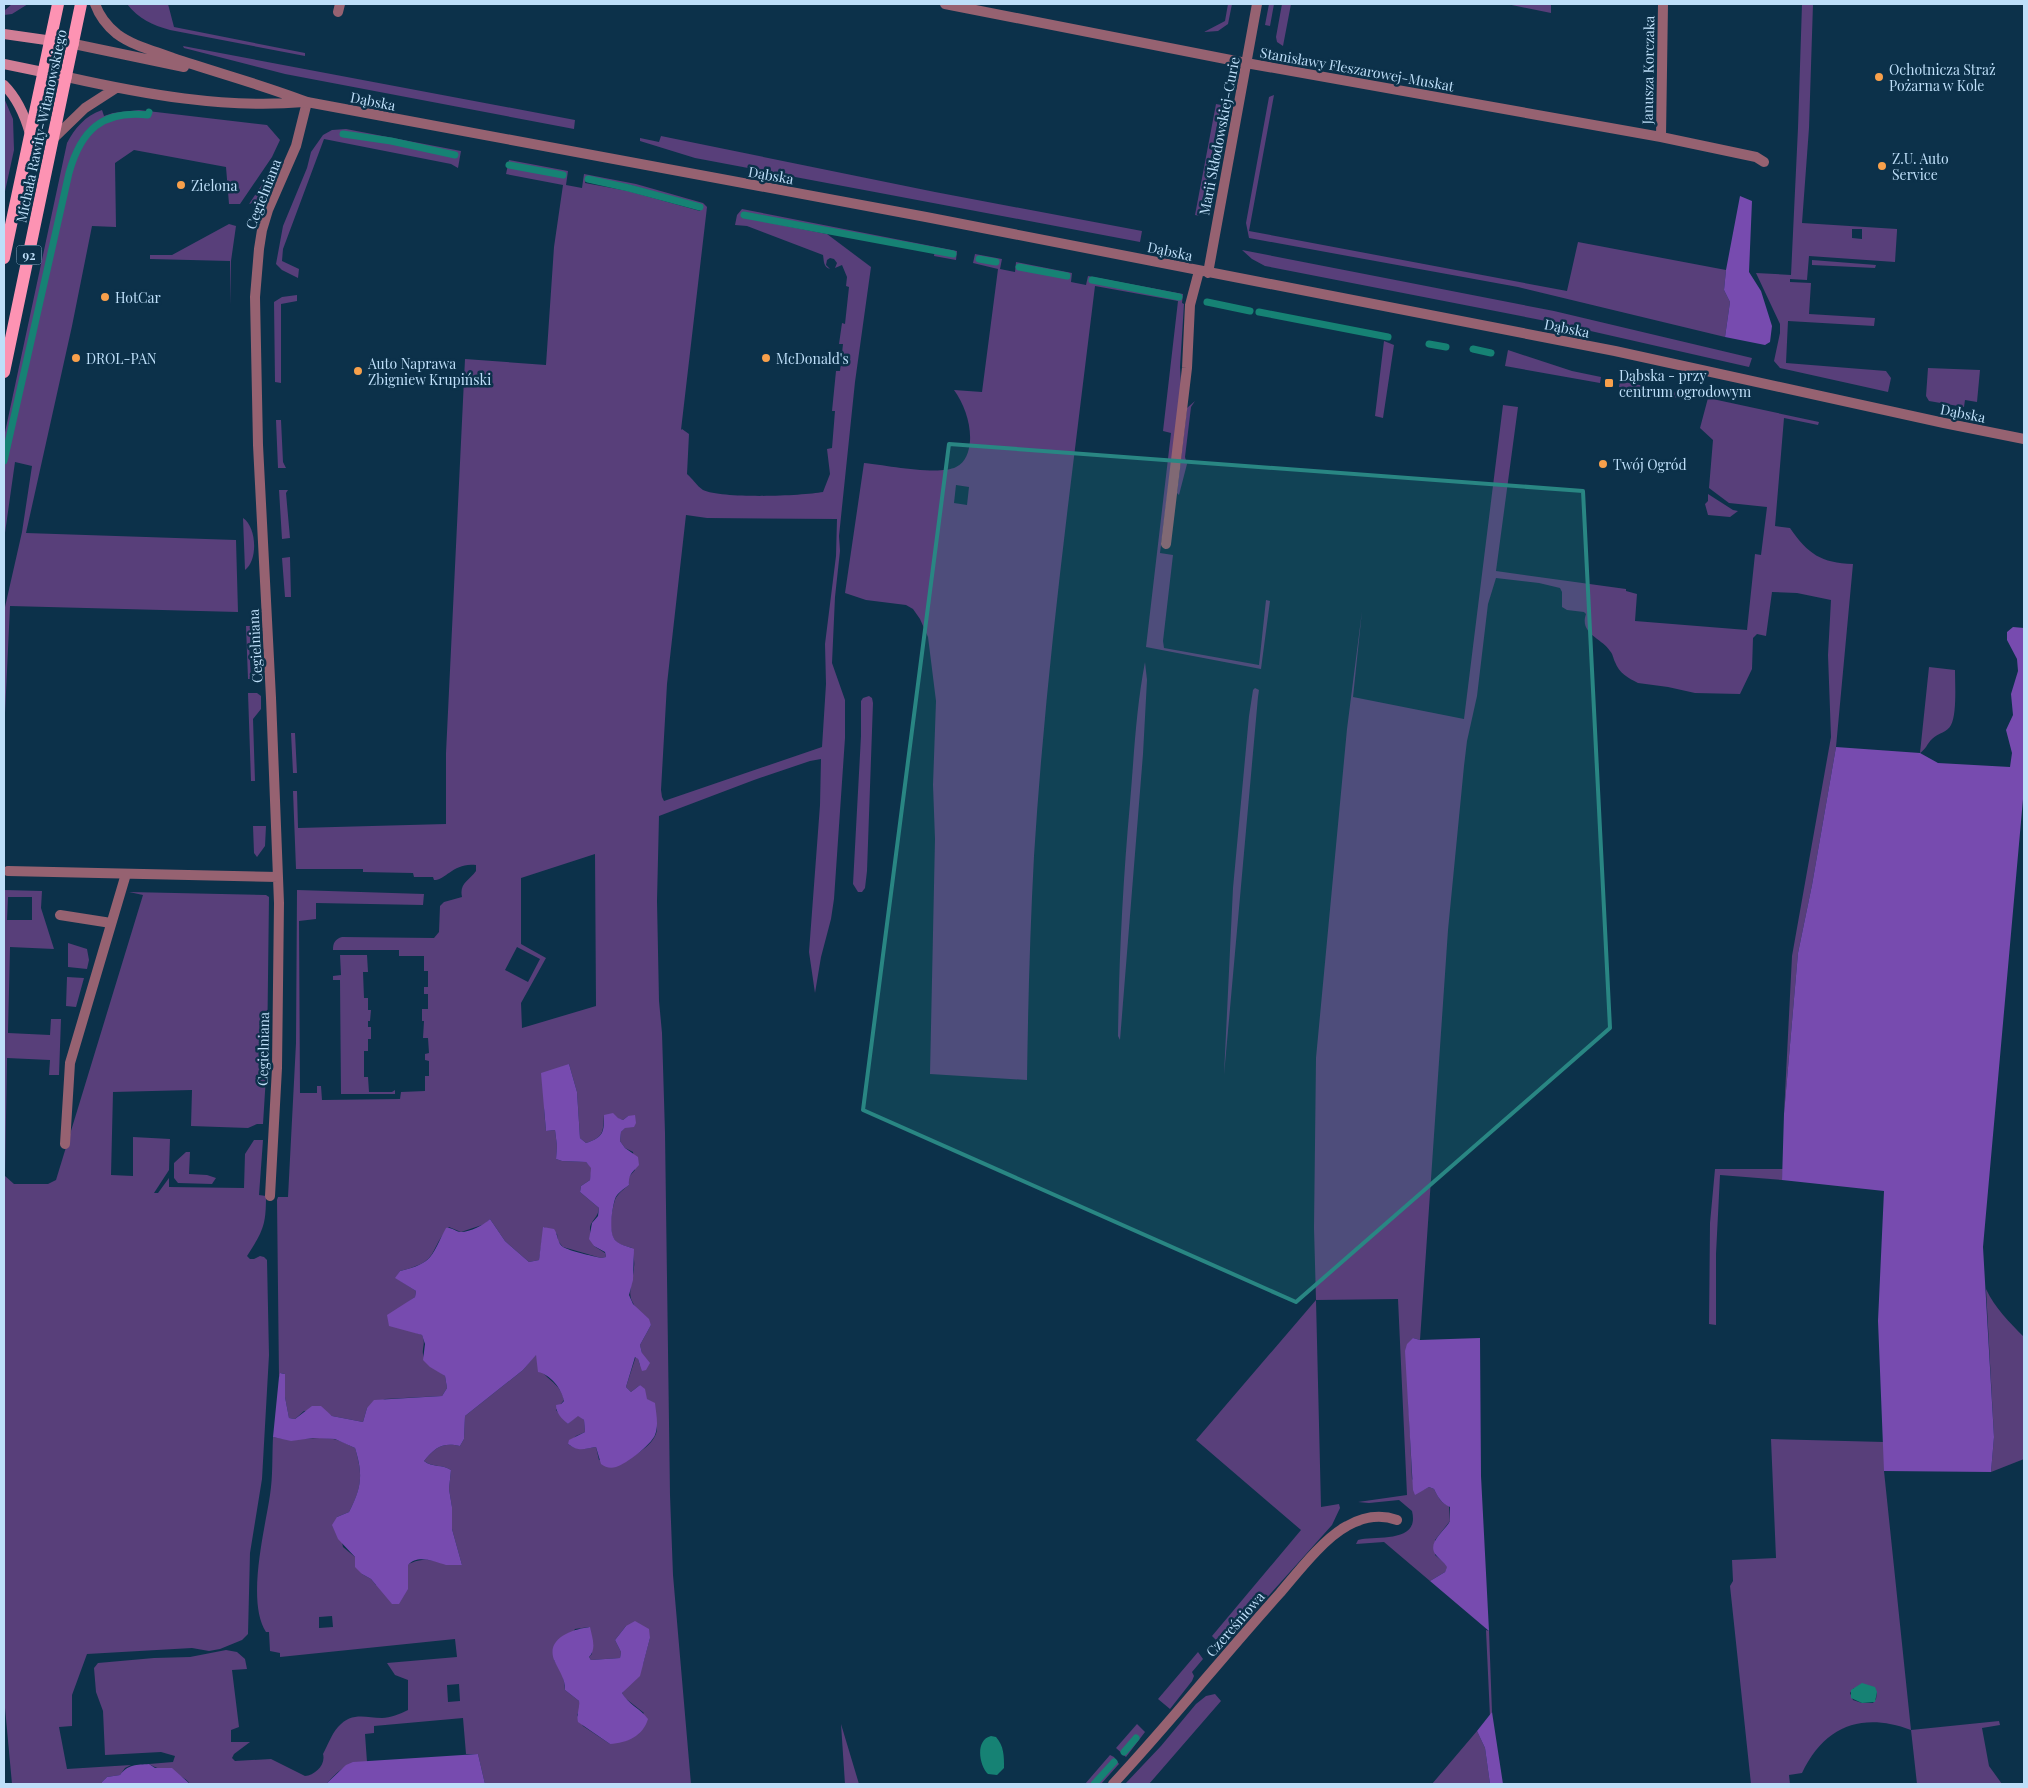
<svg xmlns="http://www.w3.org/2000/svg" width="2028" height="1788" font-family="'Playfair Display',serif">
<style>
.green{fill:#583f7a;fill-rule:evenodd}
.forest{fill:#774baf}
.water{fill:#168274}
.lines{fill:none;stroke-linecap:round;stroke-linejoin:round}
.stream{stroke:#168274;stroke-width:7}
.minor{stroke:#966271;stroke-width:10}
.tertiary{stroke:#966271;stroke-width:10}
.secondary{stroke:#d07e96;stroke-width:10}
.primary{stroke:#fd93b3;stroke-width:12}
.marked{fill:#298683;fill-opacity:0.2;stroke:#298683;stroke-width:4;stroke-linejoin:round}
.poi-dot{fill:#f8a04b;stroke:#0c314a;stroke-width:2}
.labels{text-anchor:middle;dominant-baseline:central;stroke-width:5;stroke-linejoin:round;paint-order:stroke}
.shield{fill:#0c314a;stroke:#89abc4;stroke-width:1}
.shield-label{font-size:12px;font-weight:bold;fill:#bedff9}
.street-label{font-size:14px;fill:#bedff9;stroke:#0c314a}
.poi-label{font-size:14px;fill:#bedff9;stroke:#0c314a;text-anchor:start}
</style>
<rect width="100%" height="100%" fill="#0c314a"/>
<path class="green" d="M12 4H28L12 14 4 15V11Z
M127 4H168L174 27 305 53V56L170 30C152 25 139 19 127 4Z
M1228 4H1232L1228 24 1218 31 1204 32 1225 21Z
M1269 4H1274L1270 26 1265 25Z
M1282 4H1291L1283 46 1277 42 1276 37Z
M1507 4H1551V13Z
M1802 4H1813L1809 128 1802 223 1897 229V231L1895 262 1809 256 1807 280 1790 279V282L1811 283 1809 314 1875 318 1874 326 1788 321 1786 363 1886 371 1891 378 1888 392 1780 368 1774 361 1780 333V324L1756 273 1791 275 1798 128ZM1852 229H1862V239L1852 238Z
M183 46 575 120 574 129 285 74 184 48Z
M1274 95 1249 231 1567 291 1578 242 1726 270 1724 290 1730 302 1725 337 1518 287 1249 238 1246 223 1269 97Z
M4 98 13 119 14 150 4 196Z
M1216 104 1221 105 1200 216 1195 215Z
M102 110 104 116 113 113 139 110 267 125 280 140 272 157 240 204H229L226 167 134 150 115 163 116 227 92 226 72 326 26 533 236 540 238 612 10 606 4 735 5 607 22 532 32 466 15 462 4 540V437L67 143C75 128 85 116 102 110Z
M346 129 461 151 458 168 451 164 324 139 283 249 282 261 299 269 298 278 282 270 276 264 283 226 307 168 311 152 323 135 332 130Z
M661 136 935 192 1142 231 1140 242 695 158 640 141V138L659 142Z
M509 160 568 171 566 185 582 188 584 174 636 184 703 203 707 207 681 430 682 429 689 434 687 474C692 478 697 486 703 490 723 499 801 496 823 492L830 474 827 449 832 448 835 411H832L836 371H840L843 344H839L842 323 845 324 849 287 846 286 847 277 842 265 835 268 837 263 834 259 830 258 827 260 826 265 830 269C823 267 824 260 823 255L747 226 735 225 737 215 742 209 957 251 956 260 934 256 935 249 743 212 741 217 827 234 871 267 855 382 839 536 840 551 835 597 832 663 845 700V738L834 899 831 919 821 957 815 993 809 952 820 805 821 759 810 761 754 780 659 816 657 901 659 1001 662 1033 665 1133 670 1495 673 1575 691 1784H485L478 1754H466L463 1718 374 1726V1733L365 1734 367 1762C347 1762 339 1770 326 1784H190C182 1772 161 1772 149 1764L173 1762 175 1756 161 1752 105 1755 103 1711 96 1692 94 1668 98 1663 154 1658 190 1657 226 1650 237 1652 245 1659 247 1669 232 1670 239 1727 231 1730V1742H250L234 1754 232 1758 235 1761 271 1759 305 1776C315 1775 326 1765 323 1754 328 1745 331 1735 338 1727 351 1712 364 1717 382 1718 390 1718 400 1714 408 1710V1680L395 1675 387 1663 457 1657 455 1639 280 1657V1653L270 1651 269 1632H266C246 1601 265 1529 270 1495 273 1477 272 1456 273 1437 295 1442 312 1436 333 1439 340 1440 348 1445 355 1448 363 1475 362 1487 349 1512L337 1517 343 1547 355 1557 362 1574 371 1579 376 1585C391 1576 410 1558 428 1560 440 1561 450 1565 462 1565L452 1529V1507L449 1489 451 1470C442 1464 434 1468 424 1461 435 1447 443 1442 460 1446L464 1439 465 1416 523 1370 536 1354C538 1360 539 1369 544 1374 552 1382 562 1388 564 1400L556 1410 568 1424 578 1415 584 1420 585 1432 576 1436 568 1444C578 1451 584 1449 596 1447L599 1460 624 1462C635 1455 656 1444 657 1429 657 1420 653 1410 651 1402L646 1399 640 1385 631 1392 626 1387 636 1356 638 1359 640 1365 642 1353 640 1345 651 1325C647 1316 636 1311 632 1301 627 1291 634 1278 634 1267 635 1261 633 1254 632 1248 626 1246 618 1245 614 1239 608 1229 612 1210 615 1200 617 1194 624 1189 629 1185L628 1178 635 1170 633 1152 625 1148 620 1141 621 1132 635 1116H628L623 1120 604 1115C603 1132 604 1137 586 1143L580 1138 577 1092 569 1064 544 1109 546 1131 555 1130 557 1146 556 1159 562 1161 586 1162 592 1168 590 1180 581 1186 580 1192 599 1208C598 1216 595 1217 591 1224 588 1230 592 1239 594 1246L605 1253 606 1257 601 1258 563 1247 558 1241 557 1234 544 1227 539 1260 529 1262 505 1241 490 1219 485 1224 461 1232 449 1227C427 1252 441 1261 400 1271L396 1278 416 1291 415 1297 397 1310 408 1330 422 1335C426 1344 422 1347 423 1354 425 1366 437 1369 445 1376L447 1388 442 1396 385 1399 367 1408 363 1422 332 1416 323 1410 304 1411 295 1419 289 1418 285 1397V1374L281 1373 279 1377 277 1200 278 1197H288L296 1043 297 890 424 894 423 905 316 903V919L299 921 300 1093H317V1086H321L322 1100 400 1099 401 1092 425 1091V1076H429V1061L425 1060V1054L429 1053 428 1038H423L424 1021H422V1009H428V994H424V987H428V971H424V956H399V950H333C333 943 335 939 342 937L434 938 439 932 440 906 444 902 462 897C459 883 469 881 476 871V865C454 862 446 880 434 880L433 877H414L413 873 363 872V869H296L293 791H297L298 828 446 824V753L465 359 546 365 554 247 563 185 506 174ZM586 177 630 185 702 205 700 211 628 191 585 183ZM686 515 707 518 837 519 836 556 825 644 826 684 822 747 664 801 662 797 661 790 667 684ZM595 854 596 1006 522 1028 521 1003 546 958 521 944V878ZM517 947 540 959 528 982 505 970ZM332 1616 333 1627 319 1628V1617ZM626 1626 650 1638 643 1664 622 1693 625 1698 644 1713 610 1744 583 1726 577 1715 580 1709 579 1701 565 1690 563 1674 554 1660 575 1629 589 1627 592 1654 589 1657 591 1660 620 1658 621 1652 615 1640ZM459 1684 460 1701 448 1702 447 1685Z
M278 161C271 176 266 199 249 204Z
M229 224 236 226 231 261V305L230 261 150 259V255H172Z
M1242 250 1554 311 1752 358 1749 367 1551 322 1265 266 1252 259Z
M975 254 1002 259 1000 269 1015 272 1016 262 1072 273 1071 282 1086 285 1088 276 1183 294 1182 303 1184 304 1180 367 1181 387 1160 553 1173 555 1163 641 1164 648 1259 665 1266 600 1270 601 1261 669 1146 647 1171 433 1163 431 1178 301 1095 286C1072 476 1046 665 1034 856 1030 931 1028 1005 1027 1080L930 1074 935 839 933 785 936 701 928 637 920 619 913 609 906 605 866 600 845 593 864 463C885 465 939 476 956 467 966 462 969 452 970 441 971 423 964 404 954 390L982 392 998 269 973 263ZM956 485 969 487 967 505 954 503Z
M1812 260 1876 265 1875 268 1812 265Z
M297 295V301L281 304V383L275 382 274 302 282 297Z
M1384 341 1394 345 1383 418 1375 416Z
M1508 350 1572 371 1601 377 1600 383 1505 366Z
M1928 368 1980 370 1977 402 1965 400 1964 407 1929 401 1926 396Z
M1620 381 1678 393V398L1619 387Z
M1708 398 1819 422 1818 425 1784 418 1775 526 1790 528C1808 554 1821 563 1853 564L1836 747 1812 885 1798 953 1784 1114 1792 956 1831 737 1828 655 1831 600 1797 593 1772 592 1766 636 1757 634 1753 638 1752 669 1740 694 1695 693 1668 687 1638 683C1628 678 1619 673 1615 662 1613 658 1613 654 1610 651 1602 638 1579 634 1586 614L1584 612 1567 610 1562 607V592L1560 588 1539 583 1496 578 1488 604 1477 696 1467 741 1464 766 1448 930 1420 1340 1413 1338 1408 1392 1412 1479 1423 1490 1429 1487 1434 1489C1438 1497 1441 1503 1449 1506L1450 1521 1435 1540V1555L1448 1566 1445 1572 1430 1581 1384 1542 1356 1544 1358 1540C1377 1535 1420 1544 1412 1511L1399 1500 1369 1503 1358 1502 1407 1495 1398 1299 1316 1300 1321 1507 1339 1504 1340 1508 1332 1525 1255 1611 1249 1607 1216 1640 1212 1636 1301 1530 1196 1440 1316 1300 1314 1228 1316 1058 1347 729 1362 611 1353 697 1464 719 1503 405 1518 407 1496 571 1626 589V591L1637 594 1635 621 1747 630 1755 554 1761 555 1767 507 1729 503 1709 488 1713 440 1700 428Z
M1195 401 1191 407 1185 457 1187 464 1179 495 1177 493 1187 408Z
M276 420H281L283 462 286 468H278Z
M279 490H288L286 493 290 538 282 539Z
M1708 494 1733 510 1738 511 1730 517 1708 515 1705 504 1708 501Z
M243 518C257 527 258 561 245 570Z
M290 557 291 597H285L282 558Z
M246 626H253L258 630 249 644 251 679H248Z
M1145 662 1147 680 1143 754 1120 1040 1118 1036C1119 958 1123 880 1130 803 1134 756 1136 709 1145 662Z
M1929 667 1955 670C1955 683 1957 714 1951 725 1948 732 1938 733 1932 739 1927 744 1926 749 1920 753Z
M1255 688 1259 690 1258 697 1224 1075 1233 888 1249 716 1253 690Z
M248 693H257L261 696V709L253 719 255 781H251Z
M869 696 872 698 873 703 867 871 865 888 862 892H858L853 884 861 736V701L863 698Z
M291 733H295L297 773H293Z
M253 826H266L265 846 257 857 254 853Z
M4 890 42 891 41 908 54 949 10 947 8 1033 50 1035 51 1019H61L59 1075H49L50 1060 7 1058 5 1176 14 1184H48L56 1180 143 895 129 892 266 895 269 897 267 1060 263 1124H257L248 1128 191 1126 192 1090 113 1092 111 1175 133 1176V1137L170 1139 169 1170 154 1193H158L169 1178V1187L244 1188 245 1154 254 1140H263L259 1195 266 1196C266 1226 263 1231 247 1256L250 1259H254L260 1256 264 1257 267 1260 269 1355 262 1479 250 1553 248 1634 242 1640 220 1649 209 1651 192 1648 87 1654 72 1695V1726L59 1727 67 1769 131 1765 125 1768 120 1775 107 1777 102 1782V1784H12L4 1697ZM8 897H32V920H7Z
M68 943 87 949 89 960 87 969 68 967Z
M340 955H367L368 972H363L364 998H368V1010H371L370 1021H368V1027H371V1039H368V1051H364V1077H368L369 1092H392L395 1090V1094H341L340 980H333V976L341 975Z
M67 977 84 978 76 1007 66 1006Z
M186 1152H190L189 1174 207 1175 216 1178 212 1184 178 1183 174 1178V1163Z
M1715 1169H1783L1782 1180 1720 1175 1716 1254V1325L1709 1324 1710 1223Z
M1986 1289C1995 1308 2009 1322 2024 1337V1459L1991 1472 1994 1437Z
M1771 1439 1884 1442V1471L1911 1730 1999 1721 2000 1725 1982 1728 1989 1766 2002 1784H1917L1911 1730C1863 1712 1825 1725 1802 1773L1789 1775 1790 1784H1751L1730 1586 1733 1581 1732 1560 1776 1558ZM1854 1688 1877 1692 1876 1699 1873 1703H1862L1853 1700 1850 1693Z
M1486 1630 1489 1631 1492 1712 1490 1717Z
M1198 1652 1203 1659 1192 1672 1194 1676 1192 1681 1170 1709 1158 1699Z
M1215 1694 1221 1701 1149 1784H1125L1161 1746 1196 1704 1206 1696Z
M841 1724 859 1784H845Z
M1137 1724 1145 1732 1126 1757 1116 1748Z
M1477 1731 1485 1748 1490 1784H1432Z
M1110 1755 1114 1757 1119 1764 1118 1765 1101 1784H1085Z"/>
<path class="forest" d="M1740 196 1752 201 1749 272 1761 291 1772 326 1770 342 1765 345 1725 337 1730 302 1724 290 1726 270Z
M2013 627 2024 628V788L1983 1247 1994 1437 1991 1472 1884 1471 1878 1321 1884 1191 1782 1180 1784 1114 1798 953 1812 885 1836 747 1920 753 1938 763 2010 767 2012 753 2006 730 2013 715 2011 694 2018 671 2017 659 2007 640V632Z
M569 1064 577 1092 580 1138 586 1143C604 1137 604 1132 604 1115L613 1113 618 1118 623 1120 628 1116 635 1115 636 1123 634 1127 625 1128 621 1132 620 1141 625 1148 638 1157 639 1165C633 1172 628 1174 629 1185 624 1189 617 1193 615 1199 612 1209 608 1234 616 1241 622 1246 628 1246 634 1249L633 1280 629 1295 633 1304 649 1319 651 1325 640 1345 642 1353 650 1363 646 1370 642 1371 638 1359 635 1357 626 1387 631 1392 640 1385 645 1389 647 1399 655 1403C656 1413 659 1425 655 1435 651 1445 626 1464 616 1467 610 1469 605 1467 601 1464L596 1447C583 1449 579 1452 568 1444L569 1440 585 1432 584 1420 578 1416 568 1424C562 1419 556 1413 556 1405L561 1404 564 1401C562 1389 550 1374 538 1372L536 1355 523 1370 465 1416 464 1439 460 1446C443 1442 435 1447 424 1461 433 1468 442 1464 451 1470L449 1489 452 1507V1529L462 1565C457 1565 451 1565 446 1565 434 1562 418 1554 408 1565V1589L399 1604H392L371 1579 362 1574 355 1567V1557L338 1539 332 1525 337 1517 349 1512C362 1487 363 1474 355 1448L335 1439 313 1438 291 1441 273 1437 279 1377 280 1373 285 1374V1397L289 1418 295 1419 312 1406H321L332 1416 363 1422 367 1408 374 1400 442 1396 447 1388 445 1376 430 1367 423 1360 425 1344 422 1335 389 1326 387 1315 415 1297 416 1291 395 1278 400 1271C434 1263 431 1256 446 1228 452 1227 455 1232 461 1232 470 1232 484 1225 490 1219L505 1241 529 1262 539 1260 543 1227 554 1229C558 1234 557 1243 563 1247 570 1251 592 1256 601 1258L606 1257 605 1252 594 1246 589 1239 592 1223 598 1216 599 1208 580 1192 581 1186 590 1180 591 1168 586 1162 562 1161 556 1159 557 1146 555 1130 546 1131 541 1073Z
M1413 1338 1420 1340 1480 1338 1481 1476 1489 1631 1430 1581 1445 1572 1447 1567C1444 1562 1439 1559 1436 1555 1426 1543 1445 1531 1450 1521V1507C1441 1503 1438 1497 1434 1489L1429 1487 1415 1495 1413 1490 1405 1351 1407 1344Z
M635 1621 649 1629 650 1638 640 1676 622 1693C628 1704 641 1709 648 1719 643 1736 627 1743 610 1744L578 1722C576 1714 580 1709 579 1701L565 1690C565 1678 560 1673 555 1662 544 1639 572 1629 590 1627 592 1637 597 1649 589 1657L591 1660 620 1658 621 1652 615 1640 626 1626Z
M1492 1712 1503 1784H1490L1485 1748 1477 1731Z
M478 1754 485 1784H326L346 1765 353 1762Z
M149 1764 155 1768H172L190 1784H102V1782L107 1777 120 1775C128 1764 137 1765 149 1764Z"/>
<path class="water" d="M1862 1683 1875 1687 1877 1692 1875 1702 1862 1703 1851 1698V1690Z
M991 1736 996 1737C1004 1746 1004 1756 1004 1768L997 1775 988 1774C979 1765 975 1740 991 1736Z"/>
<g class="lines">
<path class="stream" d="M343 134 391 141 455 155
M509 165 563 175
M588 179 629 188 700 207
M744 215 953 254
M979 259 996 262
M1019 267 1067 276
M1092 280 1179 297
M1207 302 1250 311
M1259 312 1388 337
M1429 344 1446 347
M1473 349 1491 353
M4 461 69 173C81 130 102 110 148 115L149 112
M1124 1752 1136 1738
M1094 1784 1114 1762"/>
<path class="minor" d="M945 4 1246 63 1661 137 1756 157 1764 162
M338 12 340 4
M1661 137 1663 4
M1166 544 1187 368 1190 305 1199 271
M8 871 278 877
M60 915 111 923
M65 1144 70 1063 126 874
M270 1196 277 1068 279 903 271 698 258 445 255 297 259 249 262 230 268 210 296 146 307 102
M1113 1784C1171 1722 1223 1656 1280 1593 1297 1573 1324 1538 1347 1526 1363 1517 1380 1514 1397 1520"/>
<path class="tertiary" d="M95 4C99 15 107 26 117 34 133 46 155 51 173 58 218 73 263 85 307 102L926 217 1615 351 1944 423 2024 439
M74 44 184 67
M67 77C143 94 225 109 304 102
M54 138 85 108 116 88
M1208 273 1257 4"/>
<path class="secondary" d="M4 34 74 44
M4 64 67 77
M4 85C18 99 25 116 30 134"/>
<path class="primary" d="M4 258 58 4
M4 372 81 4"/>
</g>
<path class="marked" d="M949 444 1583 491 1610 1028 1296 1302 863 1110Z"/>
<g class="poi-dot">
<circle cx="1879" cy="77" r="5"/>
<circle cx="1882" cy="166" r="5"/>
<circle cx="181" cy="185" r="5"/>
<circle cx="105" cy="297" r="5"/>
<circle cx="76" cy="358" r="5"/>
<circle cx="766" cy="358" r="5"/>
<circle cx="358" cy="371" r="5"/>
<rect x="1604" y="378" width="10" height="10" rx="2.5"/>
<circle cx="1603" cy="464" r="5"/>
</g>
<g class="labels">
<rect class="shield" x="16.5" y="245.5" width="25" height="19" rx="4"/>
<g class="shield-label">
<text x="29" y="255">92</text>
</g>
<g class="street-label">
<text transform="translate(1357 69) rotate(10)">Stanisławy Fleszarowej-Muskat</text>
<text transform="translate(1648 70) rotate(-89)">Janusza Korczaka</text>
<text transform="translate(373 101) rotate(11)">Dąbska</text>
<text transform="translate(41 126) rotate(-78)">Michała Rawity-Witanowskiego</text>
<text transform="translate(1219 136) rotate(-79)">Marii Skłodowskiej-Curie</text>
<text transform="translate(771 175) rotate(10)">Dąbska</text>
<text transform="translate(263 194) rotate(-69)">Cegielniana</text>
<text transform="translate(1170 251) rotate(12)">Dąbska</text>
<text transform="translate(1567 328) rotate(11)">Dąbska</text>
<text transform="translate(1963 413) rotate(11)">Dąbska</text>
<text transform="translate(255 646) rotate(-93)">Cegielniana</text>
<text transform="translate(263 1049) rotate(-89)">Cegielniana</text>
<text transform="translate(1235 1624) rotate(-49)">Czereśniowa</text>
</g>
<g class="poi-label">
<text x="1889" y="69">Ochotnicza Straż<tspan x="1889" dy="16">Pożarna w Kole</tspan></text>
<text x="1892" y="158">Z.U. Auto<tspan x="1892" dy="16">Service</tspan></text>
<text x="191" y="185">Zielona</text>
<text x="115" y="297">HotCar</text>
<text x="86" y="358">DROL-PAN</text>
<text x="776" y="358">McDonald's</text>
<text x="368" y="363">Auto Naprawa<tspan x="368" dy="16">Zbigniew Krupiński</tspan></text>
<text x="1619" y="375">Dąbska - przy<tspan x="1619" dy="16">centrum ogrodowym</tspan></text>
<text x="1613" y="464">Twój Ogród</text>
</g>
</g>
<rect width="2028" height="1788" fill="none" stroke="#bedff9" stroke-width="10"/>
</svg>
